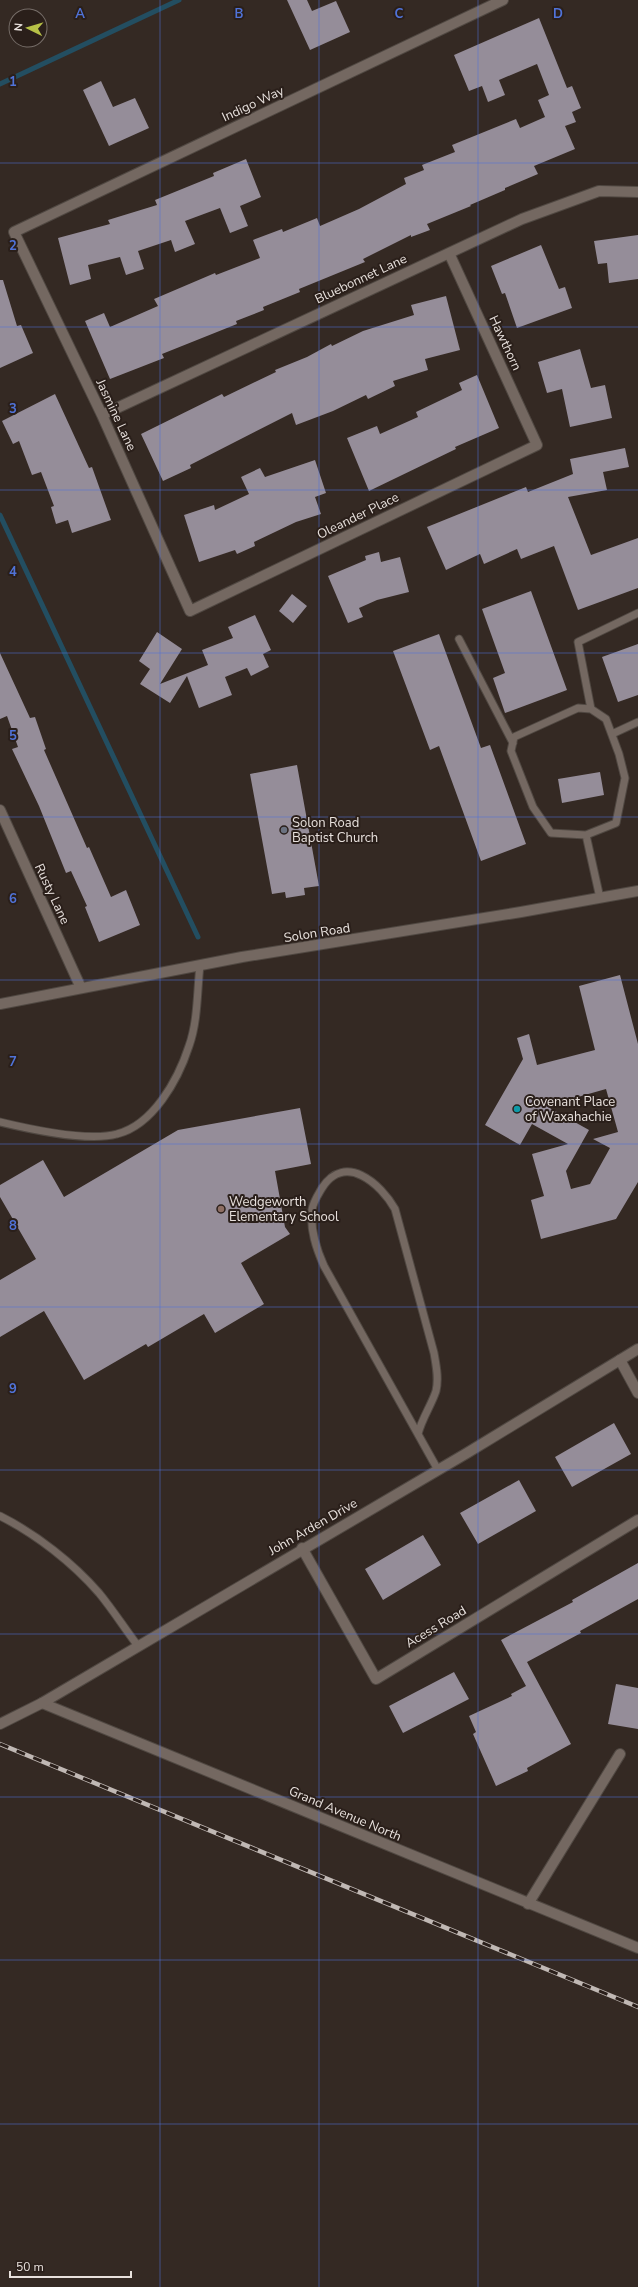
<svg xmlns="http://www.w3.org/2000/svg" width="638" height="2287" font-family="'Nunito Sans',sans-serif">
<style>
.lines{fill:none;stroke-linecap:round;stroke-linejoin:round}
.stream{stroke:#234e61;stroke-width:5}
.building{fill:#958d99;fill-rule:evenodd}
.service-casing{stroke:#504842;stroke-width:9}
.minor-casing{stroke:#504842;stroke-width:12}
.tertiary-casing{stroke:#504842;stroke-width:12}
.secondary-casing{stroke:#504842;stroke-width:12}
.service{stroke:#746861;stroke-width:7}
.minor{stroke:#746861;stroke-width:10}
.tertiary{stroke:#746861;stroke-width:10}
.secondary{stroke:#746861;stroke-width:10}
.rail-casing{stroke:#c0b8b4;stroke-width:4.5}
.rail{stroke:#2a1f1a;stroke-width:3;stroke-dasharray:9;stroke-linecap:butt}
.grid{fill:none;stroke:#5073d9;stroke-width:1;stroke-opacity:0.55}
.worship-dot{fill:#6b7280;stroke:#2a1f1a;stroke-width:1.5}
.culture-dot{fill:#0f9aa8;stroke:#2a1f1a;stroke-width:1.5}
.education-dot{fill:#8d6e63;stroke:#2a1f1a;stroke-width:1.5}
.labels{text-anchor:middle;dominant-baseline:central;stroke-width:4;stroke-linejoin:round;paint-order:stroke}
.street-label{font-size:13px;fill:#e8e1dd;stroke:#2a1f1a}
.poi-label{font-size:13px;fill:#e8e1dd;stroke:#2a1f1a;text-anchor:start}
.grid-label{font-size:13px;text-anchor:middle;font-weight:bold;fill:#5073d9;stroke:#2a1f1a;stroke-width:4;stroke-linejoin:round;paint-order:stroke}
</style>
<rect width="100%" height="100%" fill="#342923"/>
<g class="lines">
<path class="stream" d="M0 84 179 0
M0 515 198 937"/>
</g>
<path class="building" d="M287 0H307L312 11 336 1 350 32 310 50Z
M539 18 567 88 572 86 581 108 572 112 576 122 565 126 575 149 534 166 538 174 505 188V190L470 205 471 206 427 224 430 230 411 237V235L363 259 365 262 299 289 300 292 263 307 264 310 236 321 237 324 162 354 164 358 110 379 85 321 104 313 110 327 158 306 154 299 215 273 216 275 260 258 253 240 282 229 283 232 317 218 320 226 359 209 406 184 404 178 424 170 422 165 455 152 452 145 516 119 520 128 545 117 538 100 549 95 537 64 499 80 505 95 488 102 482 86 469 91 454 55Z
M101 81 113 107 135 98 149 128 109 146 83 90Z
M246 159 261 197 240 206 248 226 230 233 220 208 185 221 195 244 175 252 171 240 138 251 144 269 126 275 120 257 88 265 91 279 70 285 58 238 110 224 108 220 157 205 155 200 214 176 213 173Z
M638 235V279L609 283 607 263 598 264 594 241Z
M541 245 559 289 565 287 572 308 517 328 505 293 502 294 491 266Z
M0 280H3L17 326 21 325 33 353 0 368Z
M446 296 460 350 425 359 428 370 393 381 395 386 368 399 366 395 333 411 296 425 292 413 190 465 191 468 163 481 141 434 222 394 224 397 276 372 275 370 307 357 331 344 332 346 363 331 414 315 411 305Z
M580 349 591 388 605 385 612 418 570 427 562 389 547 393 538 362Z
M477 375 499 428 455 447 456 449 369 491 347 438 377 426 380 434 418 417 416 412 462 390 459 383Z
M55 394 89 468 92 467 111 520 72 533 68 520 56 524 51 507 54 506 41 472 32 475 19 441 13 444 2 421Z
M625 448 629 467 603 472 607 490 568 497 591 555 638 538V588L578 610 554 546 521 559 517 549 484 564 480 554 446 570 427 527 526 487 528 492 573 474 570 459Z
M315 460 326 493 315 497 321 514 296 522 254 542 255 546 237 554 235 550 199 562 184 515 214 505 215 510 249 494 241 477 260 468 265 477Z
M379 552 381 562 400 557 409 592 377 600 359 608 363 617 348 623 328 576 366 560 365 556Z
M531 591 567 690 505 713 493 678 505 673 482 609Z
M292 594 307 606 293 623 279 611Z
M255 615 271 650 263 654 269 667 251 676 247 668 225 677 232 695 199 708 187 676 170 703 140 684 150 669 139 661 157 632 182 649 160 684 208 665 202 650 233 638 228 627Z
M439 634 481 748 490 745 526 844 481 861 439 746 430 750 393 651Z
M638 644V695L618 702 602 657Z
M0 653 30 718 35 717 46 749 44 750 87 848 89 847 111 897 126 890 140 925 99 942 85 907 87 906 71 871 66 873 39 806 12 749 18 747 7 716 0 719Z
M297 765 319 886 304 888 305 895 286 898 285 892 272 894 250 774Z
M600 772 604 795 562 803 558 779Z
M620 975 638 1044V1182L616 1219 541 1239 531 1200 544 1196 532 1154 568 1144 532 1124 520 1145 485 1125 523 1059 517 1038 529 1034 537 1065 595 1050 579 986ZM606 1089 618 1132 593 1139 610 1148 590 1184 571 1189 566 1171 589 1130 546 1106Z
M300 1108 311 1164 275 1171 285 1227 290 1234 241 1263 264 1304 215 1333 204 1314 148 1347 146 1344 84 1380 44 1311 0 1337V1280L36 1259 0 1197V1185L43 1160 64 1197 178 1130Z
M614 1423 631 1454 572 1487 555 1457Z
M519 1480 536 1511 478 1544 460 1513Z
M423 1535 441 1565 383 1600 365 1569Z
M638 1563V1599L580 1631 581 1633 527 1662 571 1744 527 1768 528 1771 496 1786 473 1734 476 1732 469 1716 512 1696 511 1694 526 1686 501 1640 573 1602 572 1600Z
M454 1672 469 1699 403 1733 389 1706Z
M616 1684 638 1688V1729L608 1724Z"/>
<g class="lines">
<defs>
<path id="service" d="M459 639 513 743
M591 709 578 642 638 613
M612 734 638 722
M586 835 616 823 625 778 619 754 606 719 591 709 578 708 514 737 511 751 533 807 551 833 586 835 600 898
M0 1122C29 1129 88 1142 117 1134 153 1125 178 1080 189 1046 198 1021 197 992 200 965
M418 1434C422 1418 431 1406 436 1391 439 1378 436 1365 434 1353L395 1209C381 1184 345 1152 322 1188 318 1195 313 1202 312 1210 310 1230 316 1248 324 1266L438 1470
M0 1516C36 1534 73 1563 99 1593 113 1610 125 1629 138 1646"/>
<path id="minor" d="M449 253 537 445 190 611 102 415 14 232 503 0
M102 415 522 219 599 191 638 192
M0 810 81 988
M620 1360 638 1393
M302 1548 376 1679 638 1520
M42 1703 638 1948
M528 1904 620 1754"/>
<path id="tertiary" d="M0 1724 42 1703 467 1453 638 1349"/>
<path id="secondary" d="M0 1004 242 957 521 912 638 891"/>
</defs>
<use href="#service" class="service-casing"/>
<use href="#minor" class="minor-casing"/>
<use href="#tertiary" class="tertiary-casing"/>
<use href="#secondary" class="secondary-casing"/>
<use href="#service" class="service"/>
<use href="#minor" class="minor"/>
<use href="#tertiary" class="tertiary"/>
<use href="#secondary" class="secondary"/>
<defs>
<path id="rail" d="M0 1744 638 2007"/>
</defs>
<use href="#rail" class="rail-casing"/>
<use href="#rail" class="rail"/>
</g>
<path class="grid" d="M160 0V2287M319 0V2287M478 0V2287M0 163H638M0 327H638M0 490H638M0 653H638M0 817H638M0 980H638M0 1144H638M0 1307H638M0 1470H638M0 1634H638M0 1797H638M0 1960H638M0 2124H638"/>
<circle class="worship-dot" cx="284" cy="830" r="4"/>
<circle class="culture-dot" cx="517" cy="1109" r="4"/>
<circle class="education-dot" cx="221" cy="1209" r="4"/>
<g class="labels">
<g class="street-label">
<text transform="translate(253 104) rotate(-25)">Indigo Way</text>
<text transform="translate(361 279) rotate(-25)">Bluebonnet Lane</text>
<text transform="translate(505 343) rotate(65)">Hawthorn</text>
<text transform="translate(116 415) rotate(65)">Jasmine Lane</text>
<text transform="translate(358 516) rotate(-26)">Oleander Place</text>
<text transform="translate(52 894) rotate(65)">Rusty Lane</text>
<text transform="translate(317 933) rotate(-9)">Solon Road</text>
<text transform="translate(313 1527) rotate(-30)">John Arden Drive</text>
<text transform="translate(436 1627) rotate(-31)">Acess Road</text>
<text transform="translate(345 1814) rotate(23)">Grand Avenue North</text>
</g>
<g class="poi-label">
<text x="292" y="823">Solon Road<tspan x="292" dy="15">Baptist Church</tspan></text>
<text x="525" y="1102">Covenant Place<tspan x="525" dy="15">of Waxahachie</tspan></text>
<text x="229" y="1202">Wedgeworth<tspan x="229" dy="15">Elementary School</tspan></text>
</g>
</g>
<g class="grid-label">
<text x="80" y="18">A</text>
<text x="239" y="18">B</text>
<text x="399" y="18">C</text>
<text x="558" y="18">D</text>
<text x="13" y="86">1</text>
<text x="13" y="250">2</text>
<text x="13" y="413">3</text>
<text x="13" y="576">4</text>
<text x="13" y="740">5</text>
<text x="13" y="903">6</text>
<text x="13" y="1066">7</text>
<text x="13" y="1230">8</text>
<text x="13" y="1393">9</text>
</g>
<g transform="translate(28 28) rotate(275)"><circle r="19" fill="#2a1f1a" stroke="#766d68"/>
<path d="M0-3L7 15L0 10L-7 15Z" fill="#b7c147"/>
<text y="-6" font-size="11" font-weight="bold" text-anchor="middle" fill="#e8e1dd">N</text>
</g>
<path d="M10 2271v6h121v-6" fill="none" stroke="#e8e1dd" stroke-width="2"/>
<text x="16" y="2271" font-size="12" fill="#e8e1dd" stroke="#2a1f1a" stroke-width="3" paint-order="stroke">50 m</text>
</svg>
